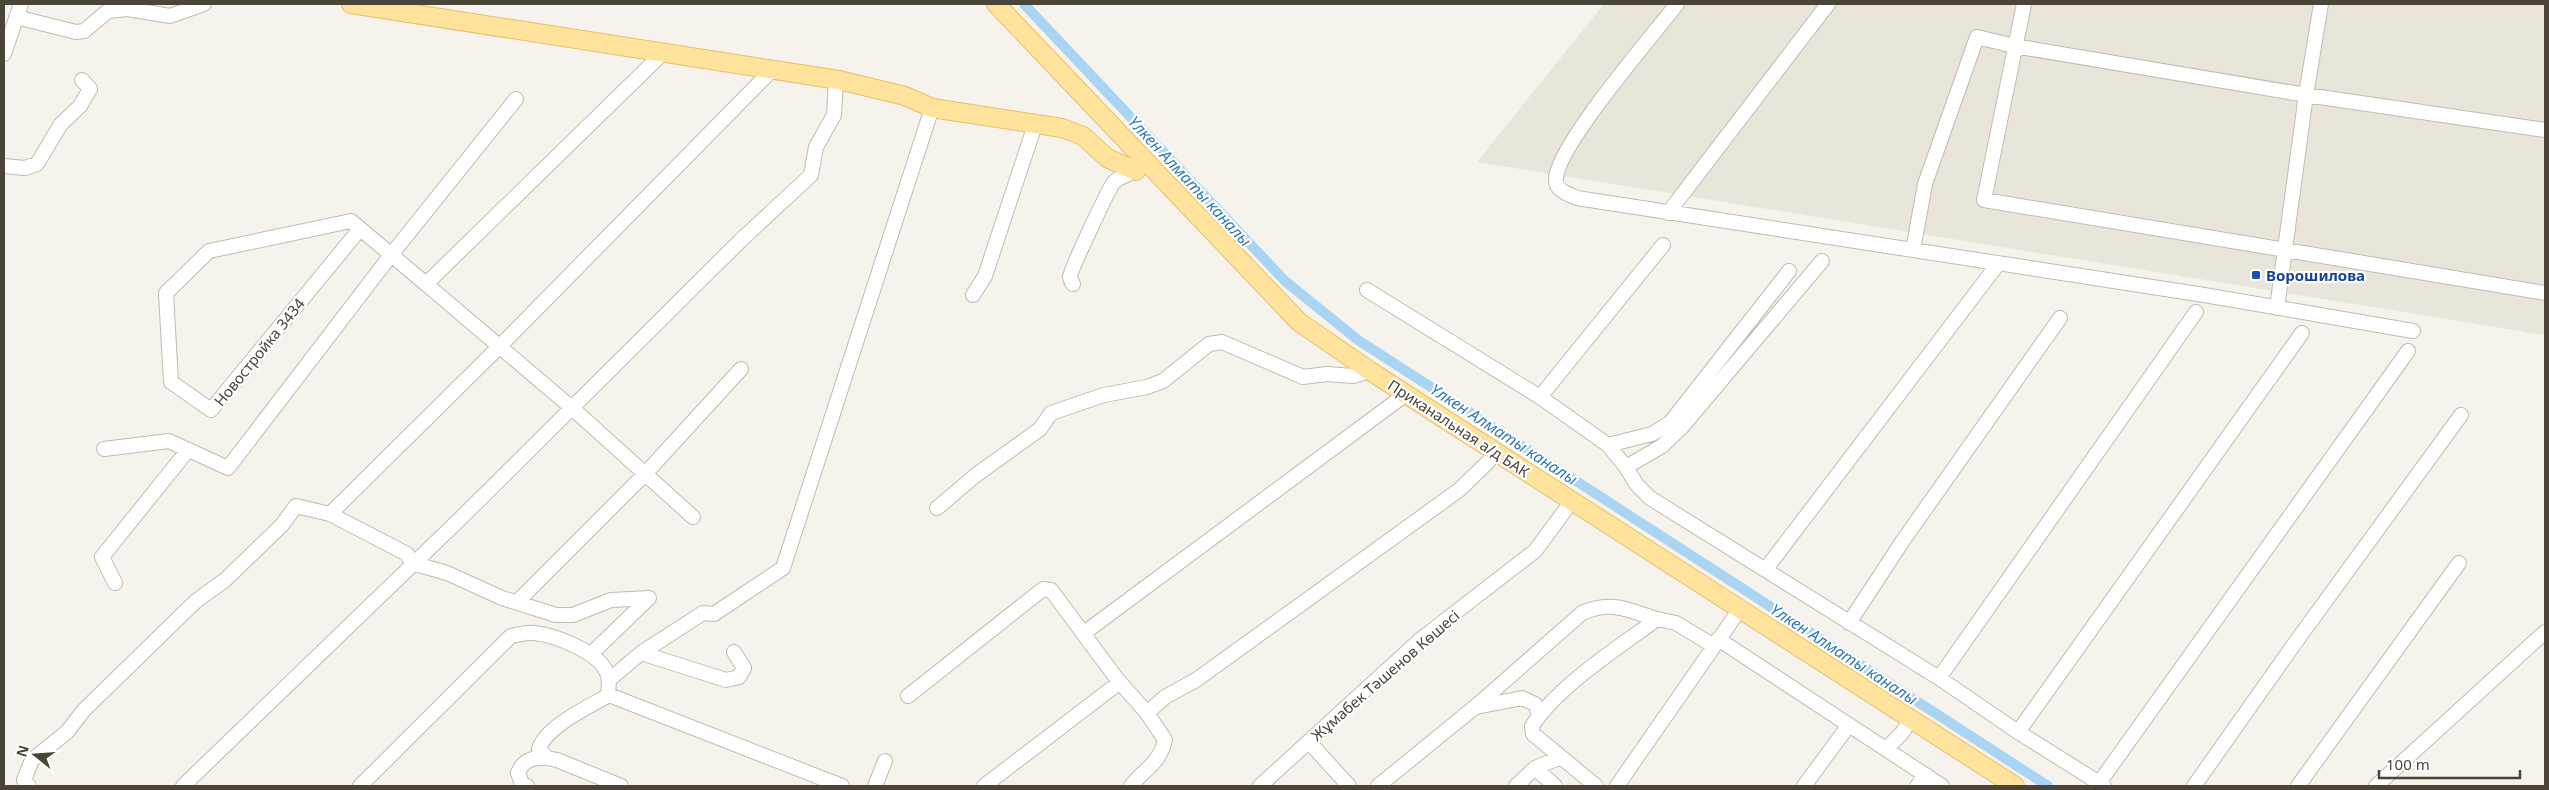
<svg xmlns="http://www.w3.org/2000/svg" width="2549" height="790" font-family="'Noto Sans',sans-serif">
<style>
.residential{fill:#eae5da}
.lines{fill:none;stroke-linecap:round;stroke-linejoin:round}
.canal{stroke:#a9d4f2;stroke-width:10}
.minor-casing{stroke:#c2bbae;stroke-width:16}
.major-casing{stroke:#e6c16a;stroke-width:20}
.minor{stroke:#fff;stroke-width:14}
.major{stroke:#ffe39c;stroke-width:18}
.transit-dot{fill:#1a4fb4;stroke:#fff;stroke-width:2}
.labels{text-anchor:middle;dominant-baseline:central;stroke-width:4.5;stroke-linejoin:round;paint-order:stroke}
.transit-label{font-size:15px;font-weight:bold;fill:#164399;stroke:#fff;text-anchor:start}
.street-label{font-size:15px;fill:#4b4439;stroke:#fff}
.water-label{font-size:16px;font-style:italic;fill:#2e7ab2;stroke:#fff}
</style>
<rect width="100%" height="100%" fill="#f6f3ec"/>
<path class="residential" d="M1604 4H2545V335L1477 162Z"/>
<g class="lines">
<path class="canal" d="M1024 4 1285 281 1358 340 2048 786"/>
<defs>
<path id="minor" d="M1677 4C1654 34 1556 147 1556 179 1555 191 1569 194 1577 198L2204 295 2413 331
M2024 4 1984 200 2545 293
M16 17 76 32 84 31 108 11 127 9 170 16 204 4
M4 54 21 4
M4 166 25 168 37 164 61 124 80 106 90 89 82 80
M1668 213 1828 4
M360 229 211 410 171 382 166 293 209 251 351 221 426 284 663 53
M1913 250 1925 184 1977 37 2014 46 2306 95 2545 130
M426 284 572 408 693 517
M1073 284C1072 282 1070 280 1070 277 1070 271 1109 188 1114 182 1121 176 1133 173 1141 167
M1367 290 1540 397 1608 445 1626 467 1637 485 1650 498 1939 678 2018 732 2104 786
M973 295 985 276 1035 125
M2277 308 2306 95 2321 4
M1540 397 1663 245
M1608 445 1652 434 1670 423 1789 271
M104 449 169 441 228 468 391 255 516 99
M1626 467 1662 446 1681 428 1822 261
M937 508 976 475 1040 429 1051 413 1104 395 1147 387 1163 381 1209 344 1222 342 1303 377 1327 374 1353 376 1370 371
M330 514 500 346 771 71
M1765 570 1998 264
M115 583 102 557 188 450
M517 602 645 474 741 369
M1849 623 1902 542 2060 318
M1084 633 1406 394
M1718 639 1942 786
M641 653 703 613 714 614 783 568 932 108
M1939 678 2196 312
M609 680 641 653 726 680 739 677 744 668 734 652
M609 695C590 706 545 727 539 749L547 758 557 760 621 786
M908 696 1043 589 1051 590 1117 679 1147 713 1165 697 1196 680 1459 490 1489 461 1495 451
M1476 707 1522 698 1535 704 1539 715
M2018 732 2302 333
M1309 742 1349 786
M1886 749 1902 733 1911 719
M1561 757 1533 734 1532 726C1559 685 1618 648 1657 619L1676 623 1714 646
M1535 768 1555 786
M2099 783 2408 351
M29 786 24 780 32 760 67 732 84 710 196 601 225 580 282 525 296 506 330 514 407 554 412 563 447 573 502 598 556 615H573L611 600 649 598 591 654
M183 786 462 517 740 241 811 175 816 147 834 115 836 80
M360 786 511 636C518 635 527 632 534 633 555 635 599 652 607 673 611 681 607 687 609 695L842 786
M527 786 522 784 518 773C523 760 533 757 547 758
M875 786 885 761
M984 786 1120 682
M1131 786C1145 768 1159 765 1165 740L1147 713
M1260 786 1421 639 1535 551 1572 501
M1378 786 1475 707 1582 613C1611 600 1628 610 1657 619
M1516 786 1535 768 1561 757 1596 786
M1617 786 1740 609
M1804 786 1849 725
M1917 786 1926 775
M2194 786 2295 643 2461 415
M2298 786 2459 563
M2376 786 2545 632"/>
<path id="major" d="M351 4 839 80 905 96 932 108 1062 128 1083 136 1107 158 1136 171
M996 4 1299 322 1370 371 2015 786"/>
</defs>
<use href="#minor" class="minor-casing"/>
<use href="#major" class="major-casing"/>
<use href="#minor" class="minor"/>
<use href="#major" class="major"/>
</g>
<rect class="transit-dot" x="2251" y="270" width="10" height="10" rx="2.5"/>
<g class="labels">
<g class="transit-label">
<text x="2266" y="275">Ворошилова</text>
</g>
<g class="street-label">
<text transform="translate(259 352) rotate(-51)">Новостройка 3434</text>
<text transform="translate(1459 428) rotate(33)">Приканальная а/д БАК</text>
<text transform="translate(1385 675) rotate(-41)">Жұмабек Тәшенов Көшесі</text>
</g>
<g class="water-label">
<text transform="translate(1190 181) rotate(47)">Үлкен Алматы каналы</text>
<text transform="translate(1504 434) rotate(33)">Үлкен Алматы каналы</text>
<text transform="translate(1844 654) rotate(33)">Үлкен Алматы каналы</text>
</g>
</g>
<rect width="2549" height="790" fill="none" stroke="#4b4439" stroke-width="10"/>
<g transform="translate(35 755) rotate(287)" stroke="#ffffff" stroke-width="4" paint-order="stroke">
<path d="M0-4L9 19L0 12L-9 19Z" fill="#4b4439"/>
<text y="-8" font-size="14" font-weight="bold" text-anchor="middle" fill="#4b4439">N</text>
</g>
<path d="M2379 770v8h141v-8" fill="none" stroke="#4b4439" stroke-width="2.5"/>
<text x="2386" y="770" font-size="15" fill="#4b4439" stroke="#ffffff" stroke-width="4" paint-order="stroke">100 m</text>
</svg>
